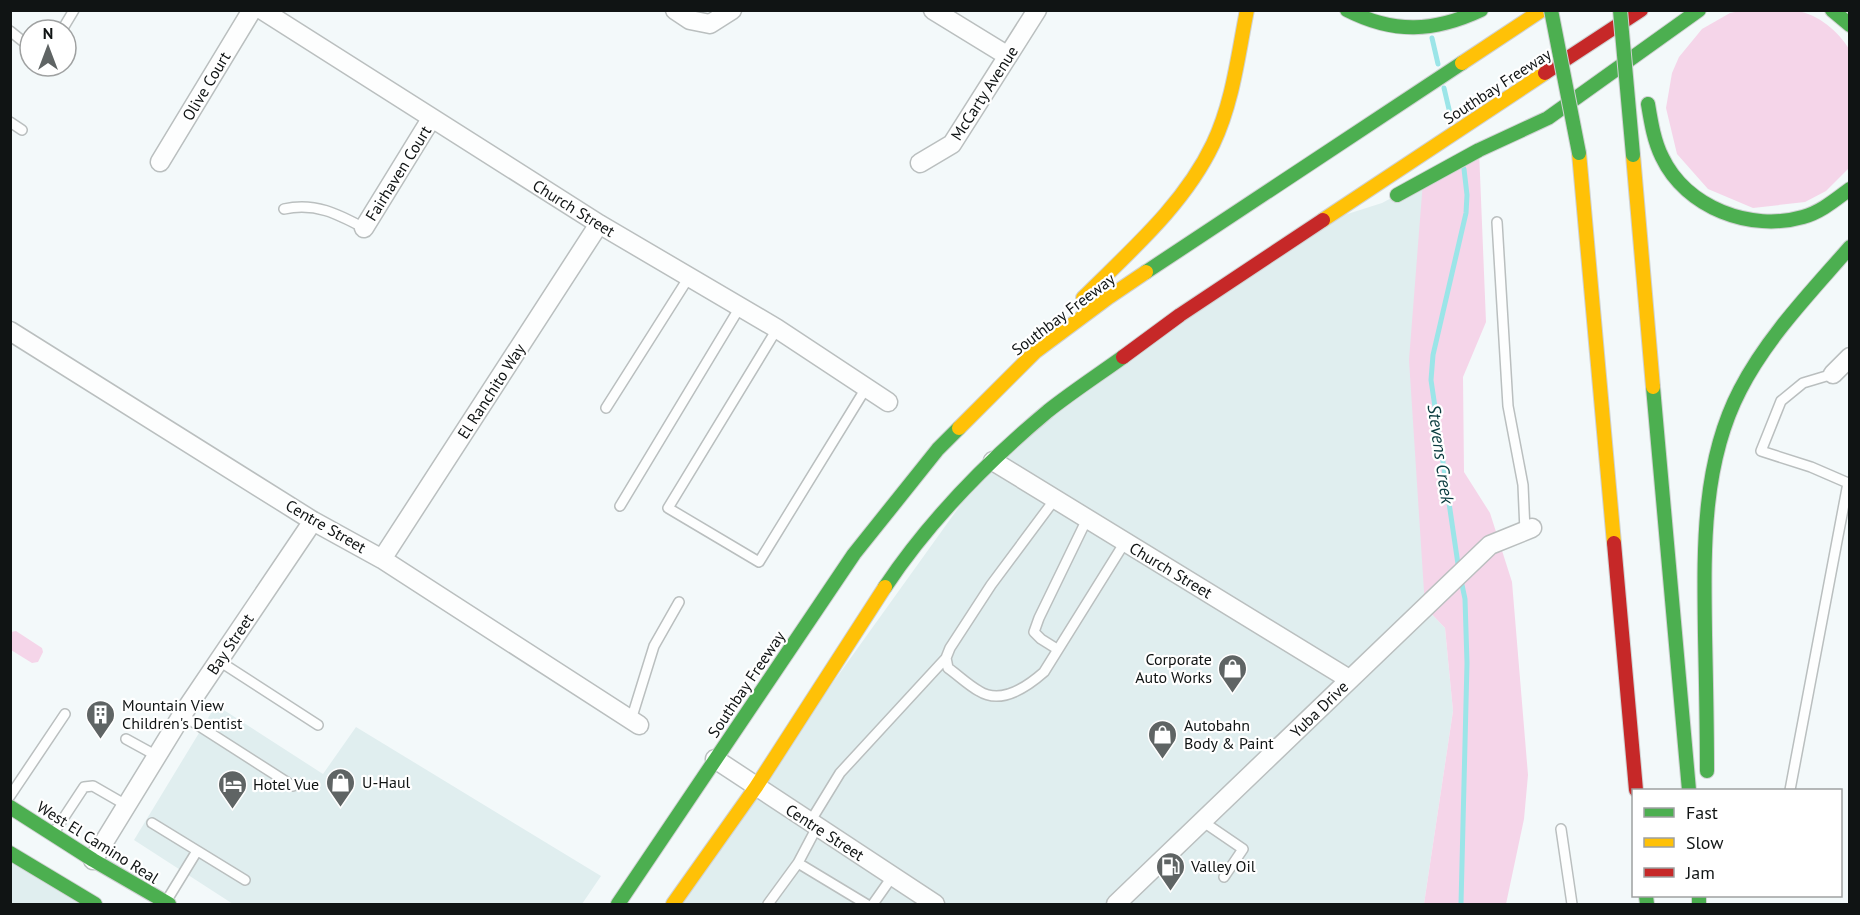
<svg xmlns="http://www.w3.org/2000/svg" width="1860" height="915" font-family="'PT Sans',sans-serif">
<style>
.built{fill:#e0eeef}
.green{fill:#f5d5e9}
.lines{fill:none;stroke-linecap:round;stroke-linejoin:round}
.stream{stroke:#9be5e8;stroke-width:5}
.lane-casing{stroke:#babfbf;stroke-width:12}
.street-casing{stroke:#babfbf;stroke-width:21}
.fast-casing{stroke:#d0d2d3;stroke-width:16}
.slow-casing{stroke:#d0d2d3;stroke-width:16}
.jam-casing{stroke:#d0d2d3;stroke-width:16}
.lane{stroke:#fdfefe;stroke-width:9}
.street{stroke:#fdfefe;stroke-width:18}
.fast{stroke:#4caf50;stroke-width:14}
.slow{stroke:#ffc107;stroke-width:14}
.jam{stroke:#c62828;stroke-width:14}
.fast-bridge-casing{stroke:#d0d2d3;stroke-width:16;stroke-linecap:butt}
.fast-bridge{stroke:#4caf50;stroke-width:14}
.labels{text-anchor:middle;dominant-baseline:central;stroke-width:4.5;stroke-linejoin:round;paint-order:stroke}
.street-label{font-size:16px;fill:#101414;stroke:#fff}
.poi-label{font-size:16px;fill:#101414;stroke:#fff;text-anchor:start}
.water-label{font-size:18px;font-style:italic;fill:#093b3e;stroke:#fff}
</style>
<rect width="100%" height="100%" fill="#f3f9fa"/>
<path class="built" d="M1423 181 1425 607 1445 628 1453 711 1424 904H674L992 461 1319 223 1382 203Z
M216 705 323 774 356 727 601 876 582 904H233L134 840Z
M10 853 95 904H11Z"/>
<path class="green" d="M1740 11C1758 11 1780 7 1797 11 1818 14 1839 32 1849 49V168L1826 191 1805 202 1753 208 1708 189 1677 154 1666 108 1672 73 1679 57 1702 29 1730 13Z
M1479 150 1486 322 1463 377 1464 472 1490 513 1512 582 1528 775 1524 819 1506 904H1424L1453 711 1445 628 1425 607 1409 360 1423 181Z
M16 631 42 648 43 652 38 662 32 663 11 650V632Z"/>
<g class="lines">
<path class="stream" d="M1432 38 1438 64
M1444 88 1452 122
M1459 571 1431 380 1433 355 1466 213 1467 195 1464 169
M1461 580 1465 599 1467 663 1461 904"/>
<defs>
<path id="lane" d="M62 30 74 10
M10 31 30 47
M10 122 22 130
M284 209C315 202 338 214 364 228
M1497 222 1508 406 1523 485 1525 531
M777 329 668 508 759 562 866 388
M606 408 689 277
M1055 499 991 585 950 648 946 658 948 668C958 675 968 685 979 691 1001 705 1027 687 1044 672L1125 542
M620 506 740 307
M1057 649 1041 639 1034 632 1039 618 1087 519
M219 661 318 725
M182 715 293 786
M631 720 654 646 679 602
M126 739 157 756
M1790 790 1848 483 1811 467 1761 451 1781 401 1803 383 1833 374
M10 796 65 714
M1202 821 1243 849 1224 877
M810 822 840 773 946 658
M152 823 245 880
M1561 829 1572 904
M55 831 84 787 93 786 126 805
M798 863 866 904
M167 900 197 851
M768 904 798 863 817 827
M873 904 892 877"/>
<path id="street" d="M262 10 599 224 776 328 888 402
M675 10 690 20 710 24 732 10
M933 10 1008 56
M160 162 252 10
M920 163 952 144 1037 10
M364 228 431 119
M10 331 313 521 382 559 639 725
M1833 374 1850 357
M993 461 1349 679
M382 559 599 224
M715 759 935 904
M93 860 182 715 313 521
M1116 904 1490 545 1532 528"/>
<path id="fast" d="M1347 10C1394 34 1434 32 1481 10
M1832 10 1850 25
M1648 104C1651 122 1654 141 1662 157 1686 208 1751 232 1803 217 1821 212 1835 200 1850 189
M1397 195 1479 150 1548 118 1699 10
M1146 272 1462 63
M1653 387 1689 790
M885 587C929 521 987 462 1048 411 1072 392 1098 375 1123 357
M1707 771C1707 726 1706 680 1705 635 1704 553 1701 465 1740 390 1767 337 1811 292 1850 247
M10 807 93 860 169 904
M10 853 95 904
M1646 896 1647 904
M1699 896V904
M618 904 854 554 938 449 959 428"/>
<path id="slow" d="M1462 63 1542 10
M1579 153 1614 543
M1633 155 1653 387
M1323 220 1545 73
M1083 298C1130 251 1184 205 1213 144 1233 102 1238 55 1247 10
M959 428 1035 352 1109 297 1146 272
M673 904 756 787 885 587"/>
<path id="jam" d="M1545 73 1641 10
M1123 357 1180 315 1323 220
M1614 543 1636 790"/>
</defs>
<use href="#lane" class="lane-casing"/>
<use href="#street" class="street-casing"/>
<use href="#fast" class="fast-casing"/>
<use href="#slow" class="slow-casing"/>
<use href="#jam" class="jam-casing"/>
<use href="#lane" class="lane"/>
<use href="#street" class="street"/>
<use href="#fast" class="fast"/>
<use href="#slow" class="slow"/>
<use href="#jam" class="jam"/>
<defs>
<path id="fast-bridge" d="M1551 10 1579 153
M1620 10 1633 155"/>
</defs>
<use href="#fast-bridge" class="fast-bridge-casing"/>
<use href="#fast-bridge" class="fast-bridge"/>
</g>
<defs>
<symbol id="shop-pin" viewBox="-11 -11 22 30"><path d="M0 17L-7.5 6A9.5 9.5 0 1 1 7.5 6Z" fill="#5f6464" stroke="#fff"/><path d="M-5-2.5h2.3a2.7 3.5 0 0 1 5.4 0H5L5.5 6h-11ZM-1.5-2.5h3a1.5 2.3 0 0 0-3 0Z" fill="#fff"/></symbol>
<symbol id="building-pin" viewBox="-11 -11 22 30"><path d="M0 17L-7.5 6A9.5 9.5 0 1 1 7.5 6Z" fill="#5f6464" stroke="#fff"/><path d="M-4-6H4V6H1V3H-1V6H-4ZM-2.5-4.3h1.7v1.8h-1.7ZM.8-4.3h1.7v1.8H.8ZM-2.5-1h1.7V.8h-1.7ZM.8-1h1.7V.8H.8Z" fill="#fff"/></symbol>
<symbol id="hotel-pin" viewBox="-11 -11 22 30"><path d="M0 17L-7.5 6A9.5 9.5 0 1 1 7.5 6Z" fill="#5f6464" stroke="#fff"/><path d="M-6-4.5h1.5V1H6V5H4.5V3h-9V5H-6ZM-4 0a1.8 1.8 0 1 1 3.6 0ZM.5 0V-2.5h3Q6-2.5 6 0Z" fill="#fff"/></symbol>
<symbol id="fuel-pin" viewBox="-11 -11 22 30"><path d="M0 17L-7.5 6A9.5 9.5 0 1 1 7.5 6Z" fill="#5f6464" stroke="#fff"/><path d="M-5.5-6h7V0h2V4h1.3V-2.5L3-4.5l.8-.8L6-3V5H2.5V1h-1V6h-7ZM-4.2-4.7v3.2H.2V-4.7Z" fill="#fff"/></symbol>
</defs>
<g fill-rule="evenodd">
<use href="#shop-pin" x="1216" y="652" width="33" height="45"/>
<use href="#building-pin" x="84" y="698" width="33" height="45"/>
<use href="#shop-pin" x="1146" y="718" width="33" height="45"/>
<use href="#shop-pin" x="324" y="766" width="33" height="45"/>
<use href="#hotel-pin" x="216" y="768" width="33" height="45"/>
<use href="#fuel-pin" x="1154" y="850" width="33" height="45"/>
</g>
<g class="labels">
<g class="street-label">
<text transform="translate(206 86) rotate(-59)">Olive Court</text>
<text transform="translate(1497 86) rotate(-33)">Southbay Freeway</text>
<text transform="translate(984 93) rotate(-57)">McCarty Avenue</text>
<text transform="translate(398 173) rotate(-58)">Fairhaven Court</text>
<text transform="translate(574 208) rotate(32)">Church Street</text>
<text transform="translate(1063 314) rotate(-37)">Southbay Freeway</text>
<text transform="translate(491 391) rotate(-57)">El Ranchito Way</text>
<text transform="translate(326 526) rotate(30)">Centre Street</text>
<text transform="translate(1171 570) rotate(31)">Church Street</text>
<text transform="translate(230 644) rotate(-56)">Bay Street</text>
<text transform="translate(746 684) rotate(-56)">Southbay Freeway</text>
<text transform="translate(1319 709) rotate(-44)">Yuba Drive</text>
<text transform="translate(825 832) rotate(33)">Centre Street</text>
<text transform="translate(98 842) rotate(32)">West El Camino Real</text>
</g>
<g class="poi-label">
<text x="1212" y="659" text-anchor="end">Corporate<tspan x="1212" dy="18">Auto Works</tspan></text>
<text x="122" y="705">Mountain View<tspan x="122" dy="18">Children's Dentist</tspan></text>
<text x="1184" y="725">Autobahn<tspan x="1184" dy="18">Body &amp; Paint</tspan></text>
<text x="362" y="782">U-Haul</text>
<text x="253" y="784">Hotel Vue</text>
<text x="1191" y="866">Valley Oil</text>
</g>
<g class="water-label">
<text transform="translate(1441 454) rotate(82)">Stevens Creek</text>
</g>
</g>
<rect width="1860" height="915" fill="none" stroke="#101414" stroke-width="24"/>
<rect x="1632" y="789" width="210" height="108" fill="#ffffff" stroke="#9fa1a1" stroke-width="1.5"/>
<rect x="1644" y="808" width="30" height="9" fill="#4caf50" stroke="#9fa1a1" stroke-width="1.5"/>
<text x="1686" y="819" font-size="18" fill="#101414">Fast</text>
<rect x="1644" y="838" width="30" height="9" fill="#ffc107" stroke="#9fa1a1" stroke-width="1.5"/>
<text x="1686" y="849" font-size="18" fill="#101414">Slow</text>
<rect x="1644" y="868" width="30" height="9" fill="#c62828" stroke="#9fa1a1" stroke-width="1.5"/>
<text x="1686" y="879" font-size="18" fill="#101414">Jam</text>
<g transform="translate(48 48)"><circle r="28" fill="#ffffff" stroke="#9fa1a1" stroke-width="1.5"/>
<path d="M0-4.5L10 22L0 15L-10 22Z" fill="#5f6464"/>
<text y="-9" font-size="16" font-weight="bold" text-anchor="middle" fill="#101414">N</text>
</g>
</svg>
